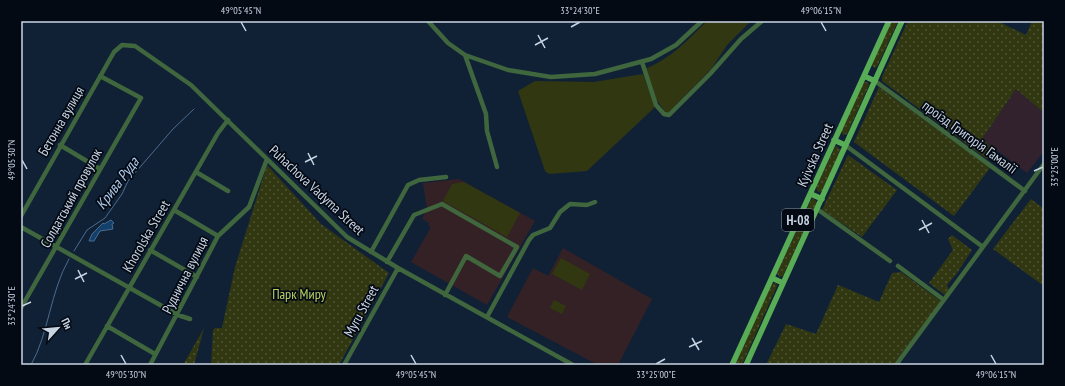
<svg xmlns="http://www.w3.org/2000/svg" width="1065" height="386" font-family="'PT Sans Narrow',sans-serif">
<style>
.education{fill:#342125}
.medical{fill:#31222d}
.grass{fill:url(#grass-dots)}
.garden{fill:#313811}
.water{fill:#133f6b;stroke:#4a6c8f}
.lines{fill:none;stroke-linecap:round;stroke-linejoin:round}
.stream{stroke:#4a6c8f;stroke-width:1}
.minor{stroke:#3f663d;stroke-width:4.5}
.major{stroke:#58ac56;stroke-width:5.5}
.ticks{fill:none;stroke:#c9d4e3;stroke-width:1.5}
.labels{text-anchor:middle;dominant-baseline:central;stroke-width:3.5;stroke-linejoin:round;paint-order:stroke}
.shield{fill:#040a14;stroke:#8e97a5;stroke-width:1}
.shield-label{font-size:13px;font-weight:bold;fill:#c9d4e3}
.street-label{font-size:14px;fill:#c9d4e3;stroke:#040a14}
.park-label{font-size:14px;fill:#bcd35f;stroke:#040a14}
.water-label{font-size:15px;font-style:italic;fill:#afccee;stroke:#040a14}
.neatline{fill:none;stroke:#c9d4e3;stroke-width:1.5}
.ticks-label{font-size:10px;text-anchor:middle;fill:#c9d4e3}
</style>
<defs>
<pattern id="grass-dots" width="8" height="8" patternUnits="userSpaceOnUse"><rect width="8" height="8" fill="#313811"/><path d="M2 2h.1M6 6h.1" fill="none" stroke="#4e5434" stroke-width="1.8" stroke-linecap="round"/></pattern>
</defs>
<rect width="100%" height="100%" fill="#102136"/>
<path class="education" d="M459 179 535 221 487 305 411 262 431 227 428 226 429 223 422 219 427 209 423 183Z
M563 248 652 299 618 365H598L507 317 533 268 548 276Z"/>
<path class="medical" d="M1016 89 1044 113V151L1027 173 982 139Z"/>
<path class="grass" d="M891 21H898L877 67 874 68 872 65Z
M908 21H997L1026 35 1032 21H1044V113L1016 89 982 139 994 149 987 159 882 81V77Z
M864 82H868L869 85 847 134 843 135 841 131Z
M879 87 990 168 954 216 854 142Z
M837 146 841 150 822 191 818 192 816 188 835 147Z
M848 155 897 190 862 237 822 210Z
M267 165 321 224 389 273 339 365H211L213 330 215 328H222L235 267Z
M813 198 817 202 783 276 779 277 777 273 811 200Z
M1031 199 1044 209V286L993 249Z
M952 235 972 250 957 273 947 285 949 290 945 295 929 283 953 250 948 239Z
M901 272 941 301 893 365H766L786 324 816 334 838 285 879 302 892 273Z
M772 283H776L777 286 742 365H735Z
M204 328 194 365H183Z"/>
<path class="garden" d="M707 21H751L727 45 712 68 669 112 666 113 656 99 645 69C670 59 688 40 707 21Z
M643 74 655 107 587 171 549 174 545 171 518 91 535 81 594 82Z
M464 182 520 213 507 237 443 201 452 184Z
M561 258 590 274 582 290 552 274Z
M554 300 566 306 562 314 550 308Z"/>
<path class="water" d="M111 220 114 223 112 224 113 229 100 231 94 241H89L92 234 103 223 104 224Z"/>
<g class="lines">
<path class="stream" d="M74 251 87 230 105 218 122 194 128 181 173 129 194 109
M31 365C49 333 50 292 69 259"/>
<path class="minor" d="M428 21 448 43 465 55 508 70 551 77 595 74 651 59 676 45 702 21
M465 55 486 114 487 131 497 167
M642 62 656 105 664 114 669 115 710 74 741 39 762 21
M875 81 1025 191
M60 145 100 169
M845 145 983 247
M196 172 228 191
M817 209 890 261
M174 210 218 236
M21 216 114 52 122 45 135 46 191 85 347 237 398 268 573 365
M21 227 178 315 190 319
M150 250 197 277
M371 252 408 185 419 180 446 177
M387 262 414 215 442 204 517 247 500 276 466 256 445 295
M898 266 944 300
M21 308 141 98 100 76
M487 317 529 240 533 235 550 228 560 212 570 204 587 205 595 202
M107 326 155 354
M85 365 218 133 228 120
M150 365 218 236 249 207 267 159
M344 365 398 268
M896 365 1044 164"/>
<path class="major" d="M864 76 875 81
M834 140 845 145
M811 194 822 199
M772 278 783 283
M732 365 889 21
M746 365 902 21"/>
</g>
<path class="ticks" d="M241 22 246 31M821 22 826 31M571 27 580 22M538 35 545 48M535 45 548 38M308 153 314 165M22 160 27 169M305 162 317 156M1034 171 1043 167M922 220 929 233M919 230 932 223M78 270 84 282M75 279 87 273M22 306 31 302M692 338 699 350M689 347 702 341M121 355 126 364M411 355 416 364M991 355 996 364M656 364 665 359"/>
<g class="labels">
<rect class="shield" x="782" y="209" width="32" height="22" rx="3"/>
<g class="shield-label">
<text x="798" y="220">Н-08</text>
</g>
<g class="street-label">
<text transform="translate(61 121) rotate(-60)">Бетонна вулиця</text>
<text transform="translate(970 137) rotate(36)">проїзд Григорія Гамалії</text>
<text transform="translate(815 155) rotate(-66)">Kyivska Street</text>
<text transform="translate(317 190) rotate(43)">Puhachova Vadyma Street</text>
<text transform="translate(71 198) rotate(-61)">Солдатський провулок</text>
<text transform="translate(146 236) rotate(-60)">Khorolska Street</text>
<text transform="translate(185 275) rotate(-63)">Руднична вулиця</text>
<text transform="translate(361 311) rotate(-61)">Myru Street</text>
</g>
<g class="park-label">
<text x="299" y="294">Парк Миру</text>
</g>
<g class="water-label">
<text transform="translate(117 183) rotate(-53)">Крива Руда</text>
</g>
</g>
<rect width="1065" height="386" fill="none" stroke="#040a14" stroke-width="44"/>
<g transform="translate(58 328) rotate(63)" stroke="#040a14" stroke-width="3" paint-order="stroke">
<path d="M0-3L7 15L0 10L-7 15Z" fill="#c9d4e3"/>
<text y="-6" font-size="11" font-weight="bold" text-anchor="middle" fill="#c9d4e3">Пн</text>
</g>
<rect x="22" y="22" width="1021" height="342" class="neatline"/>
<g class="ticks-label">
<text x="241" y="14">49°05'45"N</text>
<text x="580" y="14">33°24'30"E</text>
<text x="821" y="14">49°06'15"N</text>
<text transform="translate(11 160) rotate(-90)" y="4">49°05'30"N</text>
<text transform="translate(1054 167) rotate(-90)" y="4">33°25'00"E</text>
<text transform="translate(11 306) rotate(-90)" y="4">33°24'30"E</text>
<text x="126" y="378">49°05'30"N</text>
<text x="416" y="378">49°05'45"N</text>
<text x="656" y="378">33°25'00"E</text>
<text x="996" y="378">49°06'15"N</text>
</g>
</svg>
